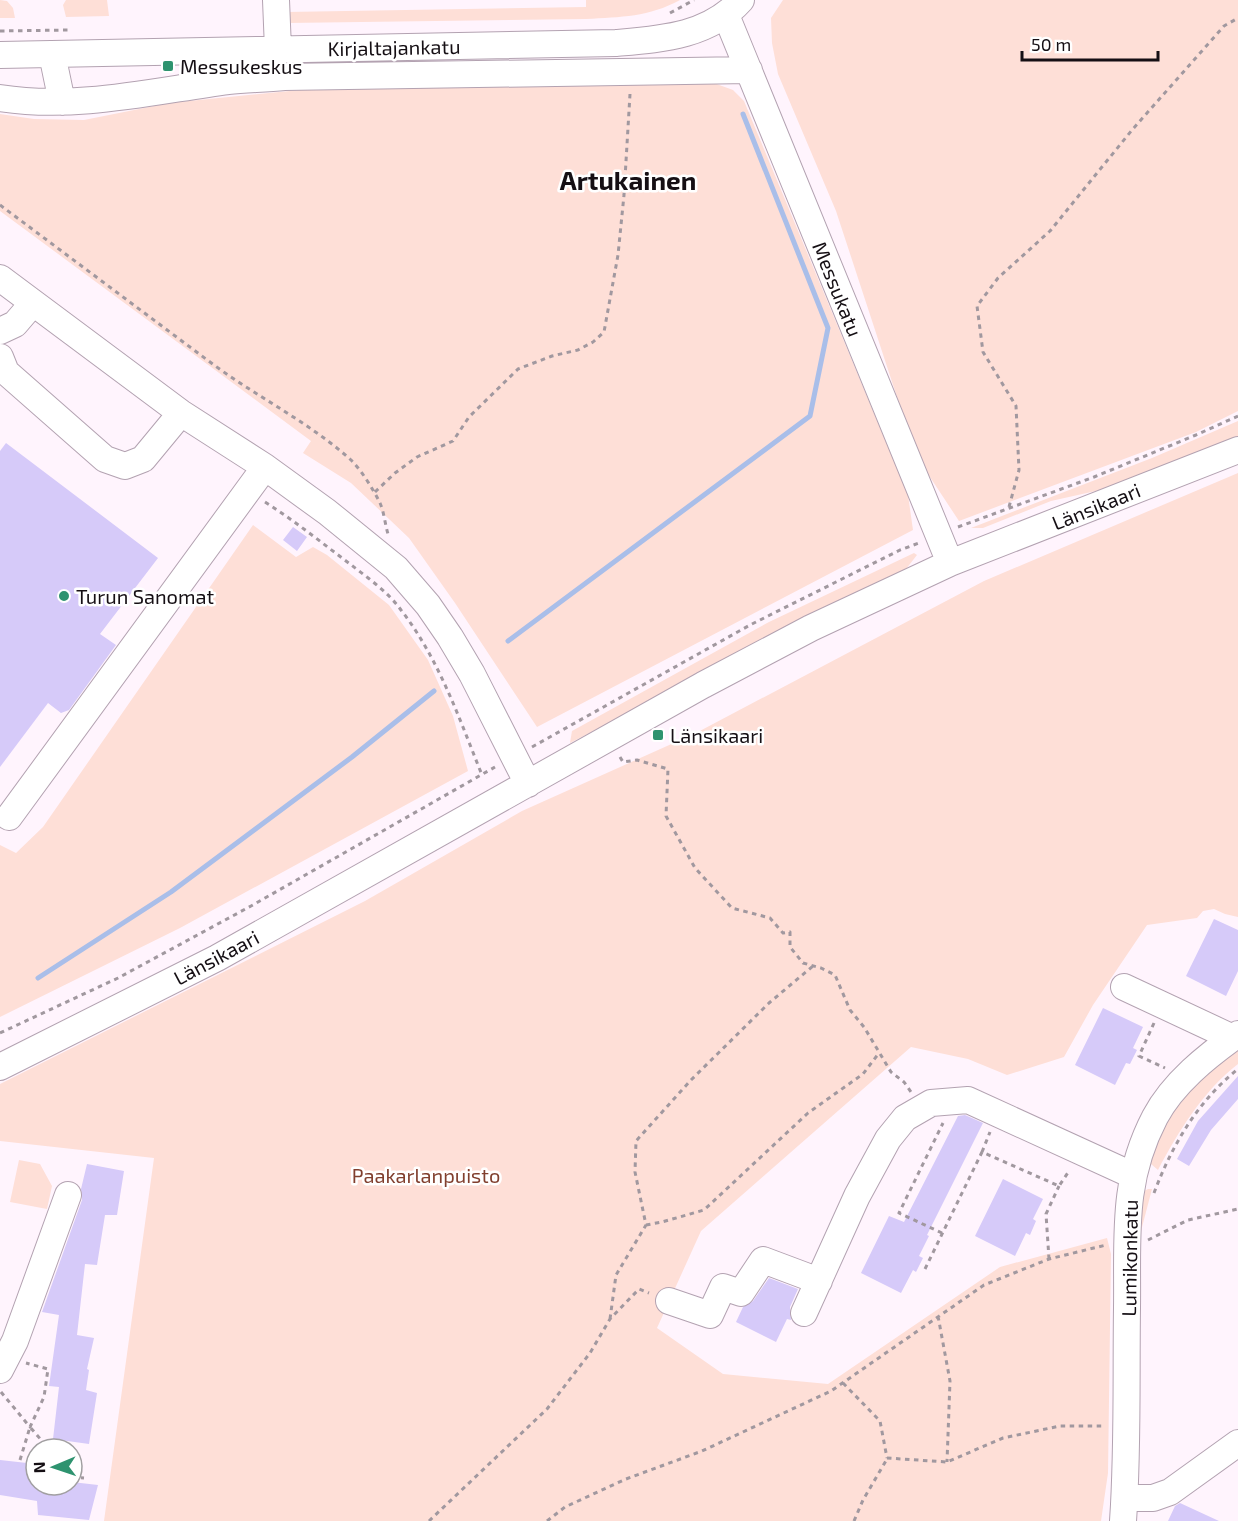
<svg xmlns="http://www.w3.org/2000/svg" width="1238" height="1521" font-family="'Exo 2',sans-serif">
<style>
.green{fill:#fedfd7}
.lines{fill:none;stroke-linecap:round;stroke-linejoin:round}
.stream{stroke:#a9bee9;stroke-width:5}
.building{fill:#d6caf9}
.minor-casing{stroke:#b3a2b1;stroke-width:28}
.path{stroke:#a1989f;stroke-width:3;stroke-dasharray:4.5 4.5;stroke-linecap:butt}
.minor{stroke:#fff;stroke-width:26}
.poi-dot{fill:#2e936f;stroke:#fff;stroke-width:2}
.labels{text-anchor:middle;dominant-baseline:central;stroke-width:5;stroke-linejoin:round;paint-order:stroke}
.street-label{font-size:20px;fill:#150f14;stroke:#fff}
.poi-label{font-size:20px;fill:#150f14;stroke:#fff;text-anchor:start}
.park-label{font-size:20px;fill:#813f2e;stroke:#fff}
.district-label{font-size:26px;font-weight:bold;fill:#150f14;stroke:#fff}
</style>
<rect width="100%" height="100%" fill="#fff4fd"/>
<path class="green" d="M0 0 7 1 13 8 15 18H0Z
M66 0H107L109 16 66 17 63 5Z
M586 0H680C649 17 621 17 586 19L287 23 286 12 586 7Z
M783 0H1238V411L1196 432 959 521 926 471 897 397 836 211 778 74 772 43 771 18Z
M711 82 733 90 744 101 908 495 913 530 537 727 455 603 409 538 351 483 303 453 311 441 0 211V114L34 119 84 120 169 103 320 88Z
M1238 421V437L1127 484 1051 501 983 528H971L1152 458Z
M1238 473V917L1225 914 1214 909 1203 911 1197 918 1147 925 1093 1005 1064 1057 1007 1075 968 1059 911 1047 701 1231 657 1328 723 1374 828 1384 1000 1267 1107 1238 1111 1254 1108 1473 1101 1521H104L154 1158 0 1141V1084L365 901 522 811 696 733 984 581Z
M253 525 296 557 313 547 327 555 389 605 428 660 453 716 468 771 180 928 0 1017V845L16 853 43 827Z
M914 553 917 555 906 569 897 575 570 743 572 731 769 622Z
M1238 1049V1064C1203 1091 1178 1132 1158 1170L1151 1164 1149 1158C1158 1140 1165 1119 1177 1103 1194 1083 1217 1065 1238 1049Z
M19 1160 40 1164 52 1186 47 1209 10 1202Z
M1148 1189H1152L1141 1231H1137L1142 1192Z"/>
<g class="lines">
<path class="stream" d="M508 641 810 416 828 328 743 114
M38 978 171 892 352 757 434 691"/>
</g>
<path class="building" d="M6 443 158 558 100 634 116 645 69 710 61 713 48 703 0 767V451Z
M293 527 307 537 297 551 283 540Z
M1214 919 1238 930V971L1226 996 1186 976Z
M1103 1008 1143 1027 1133 1048 1137 1050 1130 1064 1126 1063 1115 1085 1075 1065Z
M1238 1076V1099L1211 1130 1189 1166 1177 1159 1198 1121Z
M965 1115 983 1123 927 1235 929 1236 919 1256 923 1258 916 1272 913 1270 901 1293 861 1273 889 1216 904 1222 958 1116Z
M87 1164 124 1171 117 1215H105L97 1265 85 1264 77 1335 94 1338 87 1369 89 1370 86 1390 97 1393 89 1444 53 1439 59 1387 49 1386 59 1315 42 1312 82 1200 81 1189Z
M1003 1179 1043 1199 1033 1219 1036 1221 1030 1235 1026 1233 1015 1256 975 1236Z
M769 1278 798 1289 790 1307 791 1320 787 1319 776 1342 736 1322 743 1307 753 1301Z
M0 1460 36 1464V1485H72V1482L98 1485 89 1520 38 1515 37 1501 0 1495Z
M1180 1503 1219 1521H1168L1175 1506Z"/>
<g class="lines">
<defs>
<path id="minor" d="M276 0 278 49
M726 15 950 563
M52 54 62 102
M0 55 616 43C662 39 709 36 741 0
M0 98C76 110 153 91 228 81 247 79 265 79 284 77L749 70
M0 278 181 413 265 467 327 512 396 568 428 605 450 637 472 674 528 784
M0 331 15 324 33 303
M0 357 6 372 105 459 125 466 143 459 181 413
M9 817 265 467
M1124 987 1233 1038
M0 1067 217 958 703 685 811 628 950 563 1238 450
M669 1301 710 1315 723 1287 741 1293 763 1260 819 1281
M804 1313 857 1196 888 1139 905 1118 931 1103 968 1100 1132 1175
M0 1370 15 1341 68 1195
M1125 1498H1153L1170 1492 1238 1443
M1123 1521C1128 1450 1126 1379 1127 1308 1128 1237 1121 1182 1155 1117 1173 1083 1207 1056 1238 1034"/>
</defs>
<use href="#minor" class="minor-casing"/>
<path class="path" d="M670 13 694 0
M0 31 70 30
M0 205 214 365C259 398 310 423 351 460 362 471 373 489 380 503 384 512 385 524 388 534
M375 492 395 473 417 457 453 441 469 417 518 369 552 356 578 350 593 342 604 332 618 255 624 195 630 94
M265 502C295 521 322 543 350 564 368 578 388 592 401 610 439 659 459 718 482 775
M1009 507 1019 470 1016 406 983 352 977 306 998 278 1050 231 1132 130 1224 26 1238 18
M958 527 1094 477 1196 435 1238 416
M532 747 750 625 900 550 919 543
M620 757 623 762 637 760 668 769 666 816 695 868 732 908 770 918 783 933 790 932V947L803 963 821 968 835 975 850 1010 864 1027 891 1072 904 1082 911 1092
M1154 1023 1139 1056 1165 1068
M0 1033 118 978 251 906 495 767
M982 1152 990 1132
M1154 1193C1172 1145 1198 1101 1238 1069
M646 1225 662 1222 704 1210 808 1113 863 1074 879 1053
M942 1233 899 1213 943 1123
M1148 1240 1188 1220 1238 1209
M1049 1259 1046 1214 1059 1186
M925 1269 982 1152 1059 1186 1069 1171
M938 1316 950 1381 947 1462
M610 1319 616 1275 646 1225 635 1172 636 1141 691 1080 769 1003 813 966
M843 1383 880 1421 887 1458
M1 1392 30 1427 44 1397 48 1369 26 1363
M887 1458 947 1462 1003 1438 1060 1426H1104
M20 1460 30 1427 49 1449
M72 1477 84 1478
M429 1521 547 1409 590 1353 610 1319 639 1289 649 1293
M547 1521 565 1507 626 1479 702 1451 831 1391 984 1285 1049 1259 1106 1245
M854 1521 863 1500 887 1459"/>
<use href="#minor" class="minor"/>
</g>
<g class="poi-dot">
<rect x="162" y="60" width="12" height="12" rx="3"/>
<circle cx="64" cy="596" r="6"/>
<rect x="652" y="729" width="12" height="12" rx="3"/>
</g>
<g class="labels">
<g class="street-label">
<text transform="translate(394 47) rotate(-1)">Kirjaltajankatu</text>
<text transform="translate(838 289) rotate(68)">Messukatu</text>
<text transform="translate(1096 506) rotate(-22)">Länsikaari</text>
<text transform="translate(216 957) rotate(-28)">Länsikaari</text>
<text transform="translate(1129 1258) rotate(-89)">Lumikonkatu</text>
</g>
<g class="poi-label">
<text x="180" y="66">Messukeskus</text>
<text x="76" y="596">Turun Sanomat</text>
<text x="670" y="735">Länsikaari</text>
</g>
<g class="park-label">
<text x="426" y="1175">Paakarlanpuisto</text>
</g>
<g class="district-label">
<text x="628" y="179">Artukainen</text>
</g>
</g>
<g transform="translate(54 1467) rotate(268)"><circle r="28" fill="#ffffff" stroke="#a19fa1" stroke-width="1.5"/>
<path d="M0-4.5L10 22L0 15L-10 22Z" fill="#2e936f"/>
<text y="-9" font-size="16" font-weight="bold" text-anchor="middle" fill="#150f14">N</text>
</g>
<path d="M1022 51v9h136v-9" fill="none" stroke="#150f14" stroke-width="3"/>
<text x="1031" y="51" font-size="18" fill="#150f14" stroke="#ffffff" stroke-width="4.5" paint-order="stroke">50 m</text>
</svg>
